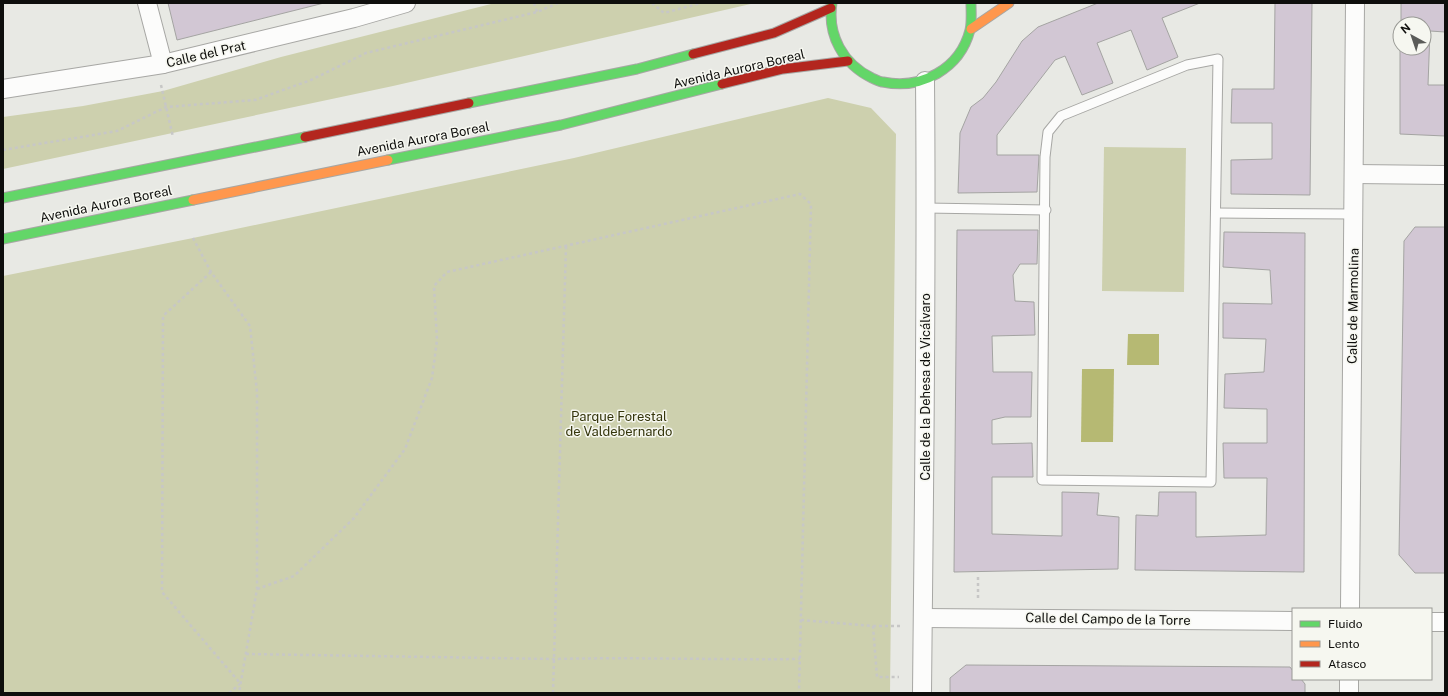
<svg xmlns="http://www.w3.org/2000/svg" width="1448" height="696" font-family="'Public Sans',sans-serif">
<style>
.green{fill:#cdd0ae}
.water{fill:#b6b973}
.building{fill:#d2c7d4;stroke:#a4a4a2}
.lines{fill:none;stroke-linecap:round;stroke-linejoin:round}
.lane-casing{stroke:#a7a7a4;stroke-width:11}
.street-casing{stroke:#a7a7a4;stroke-width:20}
.fast-casing{stroke:#a7a7a4;stroke-width:11}
.slow-casing{stroke:#a7a7a4;stroke-width:11}
.jam-casing{stroke:#a7a7a4;stroke-width:11}
.path{stroke:#c7c7c6;stroke-width:2.5;stroke-dasharray:3 3;stroke-linecap:butt}
.lane{stroke:#fcfcfb;stroke-width:9}
.street{stroke:#fcfcfb;stroke-width:18}
.fast{stroke:#63d668;stroke-width:9}
.slow{stroke:#ff974d;stroke-width:9}
.jam{stroke:#b3261e;stroke-width:9}
.labels{text-anchor:middle;dominant-baseline:central;stroke-width:3;stroke-linejoin:round;paint-order:stroke}
.street-label{font-size:13px;fill:#0e0e0c;stroke:#f6f7f0}
.park-label{font-size:13px;fill:#34350b;stroke:#f6f7f0}
</style>
<rect width="100%" height="100%" fill="#e8e9e4"/>
<g class="green">
<polygon points="495,3 755,3 393,86 3,169 3,117 83,106 163,91 281,57"/>
<polygon points="828,98 871,108 896,134 890,693 3,693 3,276 193,238 574,158"/>
<polygon points="1104,147 1186,148 1184,292 1102,291"/>
</g>
<g class="water">
<polygon points="1128,334 1159,334 1159,365 1127,365"/>
<polygon points="1082,369 1114,369 1113,442 1081,442"/>
</g>
<g class="building">
<polygon points="168,3 324,3 177,40"/>
<polygon points="1098,3 1200,3 1162,18 1178,57 1147,70 1131,30 1097,43 1113,83 1082,95 1065,56 1055,60 997,135 997,155 1039,155 1037,192 958,193 960,133 971,107 983,98 996,82 1022,41 1038,27"/>
<polygon points="1275,3 1312,3 1310,195 1231,194 1231,160 1272,159 1272,123 1231,123 1232,89 1274,89"/>
<polygon points="1401,3 1445,3 1445,32 1430,31 1428,85 1445,85 1445,136 1400,134 1400,48 1424,48 1424,24 1401,24"/>
<polygon points="1415,227 1445,227 1445,573 1415,573 1399,555 1404,241"/>
<polygon points="957,230 1038,230 1037,264 1020,264 1013,275 1015,301 1034,302 1035,335 992,336 993,372 1032,372 1031,417 1005,417 992,420 992,444 1032,443 1033,477 992,477 992,534 1062,536 1062,492 1099,493 1097,515 1119,517 1118,569 954,572"/>
<polygon points="1224,232 1305,233 1304,572 1135,570 1136,515 1158,516 1159,492 1196,492 1196,537 1266,535 1267,478 1224,478 1223,443 1267,443 1267,409 1224,408 1225,374 1264,372 1266,339 1223,338 1223,303 1272,304 1270,270 1223,267"/>
<polygon points="966,665 1290,667 1293,671 1293,679 1301,679 1305,684 1305,693 950,693 950,678"/>
</g>
<g class="lines">
<g class="lane-casing">
<g id="lane">
<polygon points="1218,59 1211,482 1042,480 1045,157 1048,132 1061,116 1187,65"/>
<polyline points="926,208 1046,210"/>
<polyline points="1216,213 1354,214"/>
</g>
</g>
<g class="street-casing">
<g id="street">
<polyline points="147,3 163,64"/>
<polyline points="3,89 163,64 354,18 406,3"/>
<polyline points="1355,174 1445,175"/>
<polyline points="1350,609 1355,3"/>
<polyline points="924,618 1293,621"/>
<polyline points="1431,622 1445,622"/>
<path d="M 922,693 C 924,489 927,285 925,81"/>
<polyline points="1349,693 1349,679"/>
</g>
</g>
<g class="fast-casing">
<g id="fast">
<path d="M 832,3 C 827,35 843,64 872,78 C 875,79 879,82 883,82 C 921,90 960,69 970,30 C 972,22 971,11 971,3"/>
<polyline points="469,103 637,69 693,54"/>
<polyline points="388,160 561,125 722,84"/>
<polyline points="3,198 305,137"/>
<polyline points="3,239 193,200"/>
</g>
</g>
<g class="slow-casing">
<g id="slow">
<polyline points="971,29 1009,3"/>
<polyline points="193,200 388,160"/>
</g>
</g>
<g class="jam-casing">
<g id="jam">
<polyline points="693,54 774,33 831,8"/>
<polyline points="722,84 783,69 848,61"/>
<polyline points="305,137 469,103"/>
</g>
</g>
<g class="path">
<polyline points="534,3 537,12"/>
<polyline points="652,3 664,13 701,3"/>
<polyline points="161,85 173,137"/>
<polyline points="3,150 117,131 166,107 255,100 311,80 366,53 537,12 558,3"/>
<polyline points="193,238 211,272 250,326 257,392 257,589 239,693"/>
<polyline points="211,272 163,316 162,592 240,683"/>
<polyline points="978,577 978,598"/>
<polyline points="257,589 294,576 354,518 405,449 432,378 437,340 434,286 447,272 800,194 811,204 799,693"/>
<polyline points="801,620 873,626 877,677 899,677"/>
<polyline points="873,626 900,626"/>
<path d="M 246,654 L 554,659 C 636,657 718,660 800,659"/>
<polyline points="229,693 240,684"/>
<polyline points="553,693 566,246"/>
</g>
<use href="#lane" class="lane"/>
<use href="#street" class="street"/>
<use href="#fast" class="fast"/>
<use href="#slow" class="slow"/>
<use href="#jam" class="jam"/>
</g>
<g class="labels">
<g class="street-label">
<text transform="translate(206 54) rotate(-13)">Calle del Prat</text>
<text transform="translate(739 69) rotate(-13)">Avenida Aurora Boreal</text>
<text transform="translate(423 139) rotate(-11)">Avenida Aurora Boreal</text>
<text transform="translate(106 204) rotate(-12)">Avenida Aurora Boreal</text>
<text transform="translate(1353 306) rotate(-89)">Calle de Marmolina</text>
<text transform="translate(925 387) rotate(-90)">Calle de la Dehesa de Vicálvaro</text>
<text transform="translate(1108 619) rotate(1)">Calle del Campo de la Torre</text>
</g>
<g class="park-label">
<text x="619" y="416">Parque Forestal<tspan x="619" dy="15">de Valdebernardo</tspan></text>
</g>
</g>
<rect width="1448" height="696" fill="none" stroke="#0e0e0c" stroke-width="8"/>
<rect x="1292" y="608" width="140" height="72" fill="#f6f7f0" stroke="#999a95"/>
<rect x="1300" y="621" width="20" height="6" fill="#63d668" stroke="#999a95"/>
<text x="1328" y="628" font-size="12" fill="#0e0e0c">Fluido</text>
<rect x="1300" y="641" width="20" height="6" fill="#ff974d" stroke="#999a95"/>
<text x="1328" y="648" font-size="12" fill="#0e0e0c">Lento</text>
<rect x="1300" y="661" width="20" height="6" fill="#b3261e" stroke="#999a95"/>
<text x="1328" y="668" font-size="12" fill="#0e0e0c">Atasco</text>
<g transform="translate(1412 36) rotate(320)"><circle r="19" fill="#f6f7f0" stroke="#999a95"/>
<path d="M0-3L7 15L0 10L-7 15Z" fill="#5a5b58"/>
<text y="-6" font-size="11" font-weight="bold" text-anchor="middle" fill="#0e0e0c">N</text>
</g>
</svg>
